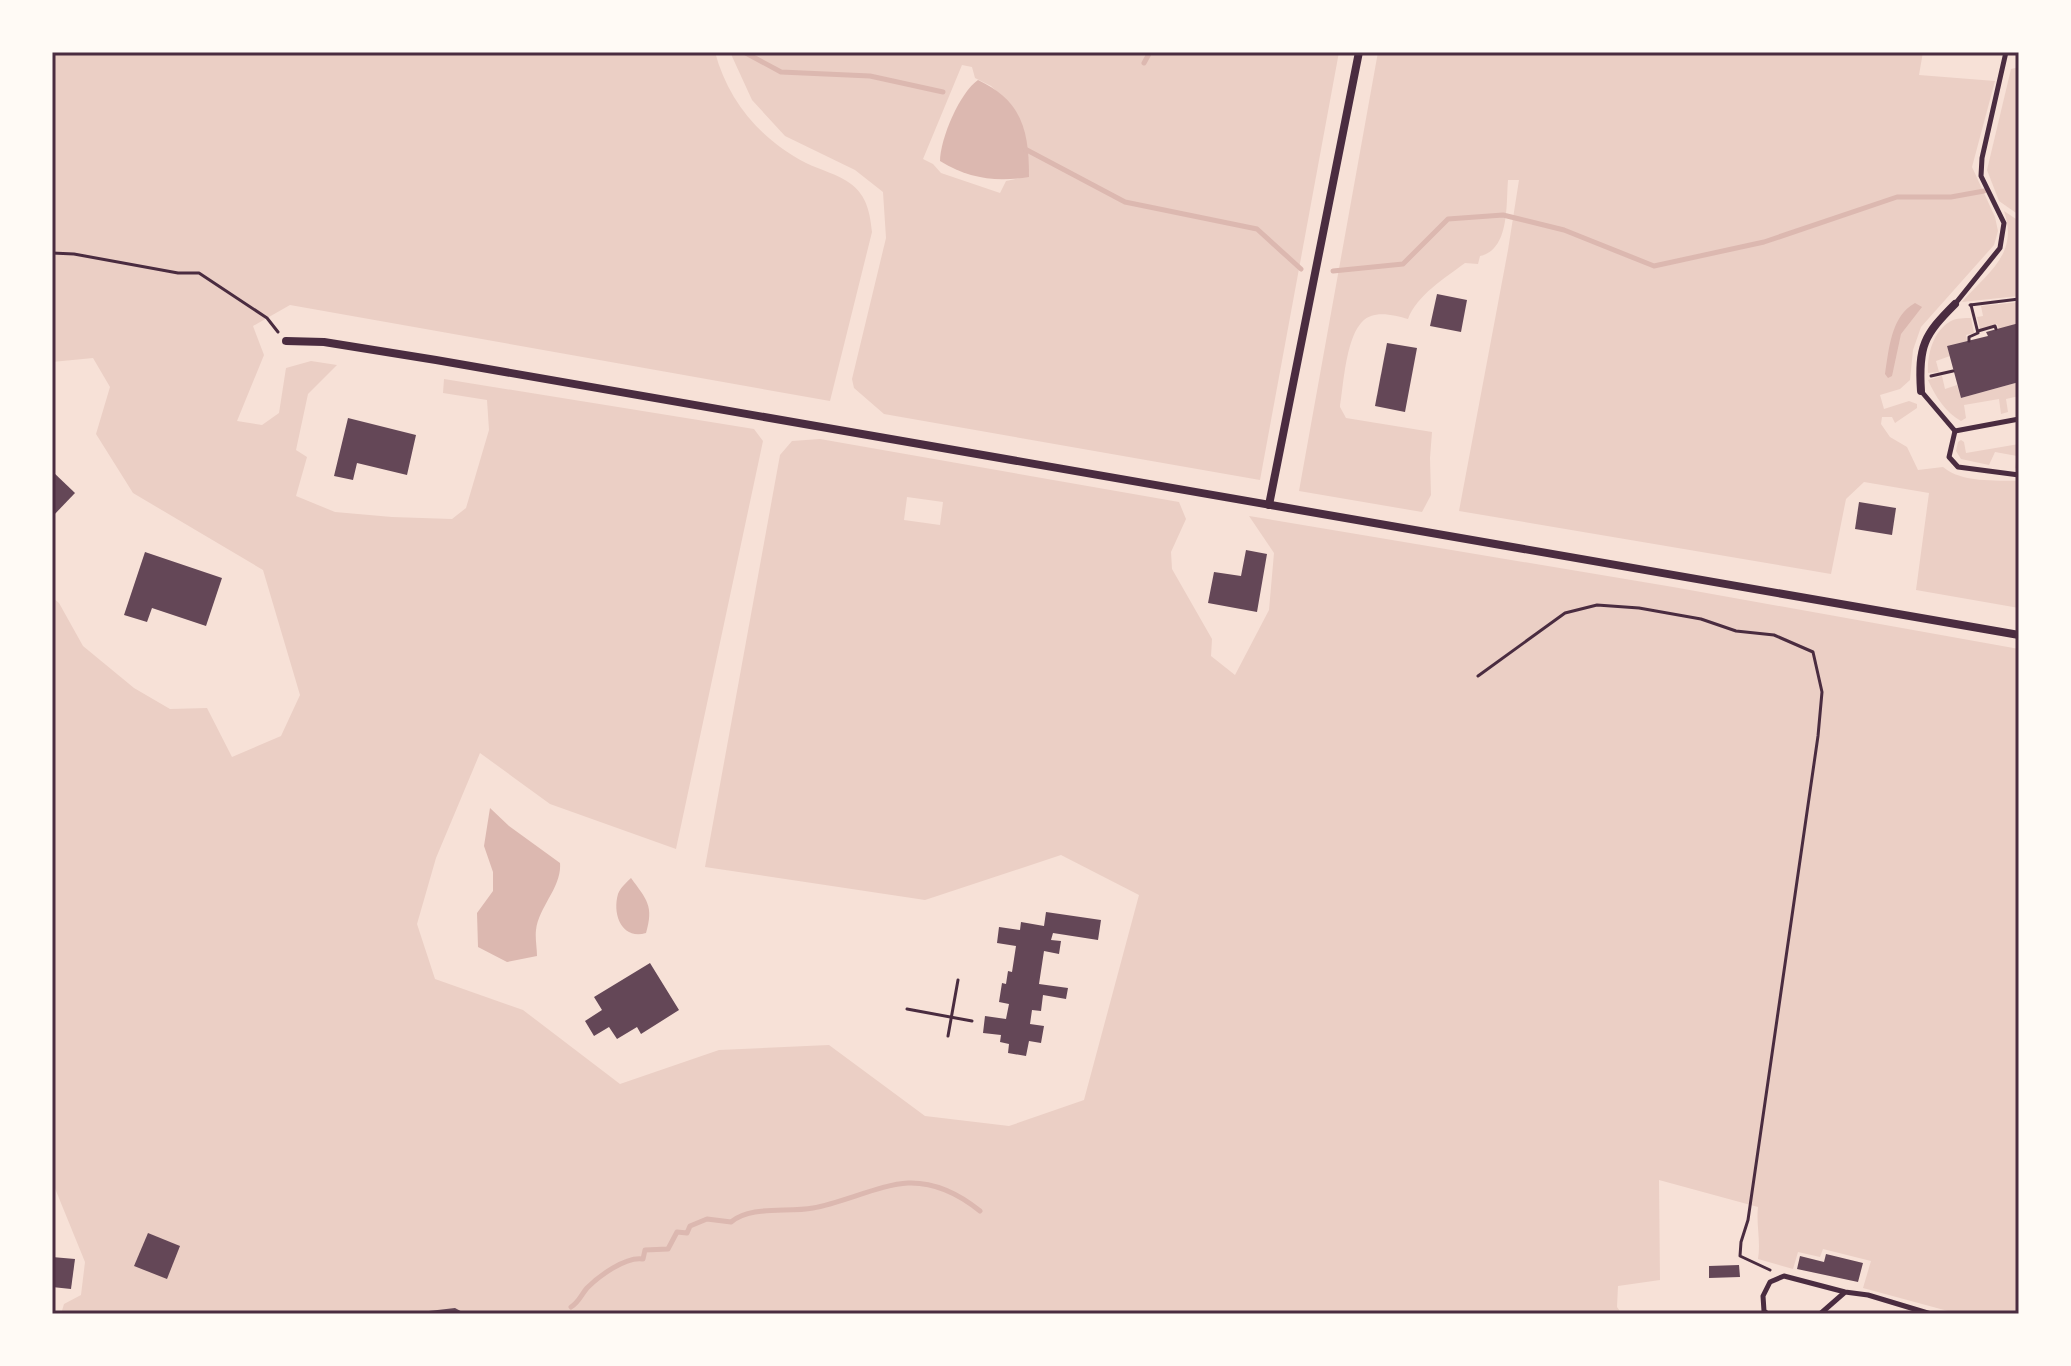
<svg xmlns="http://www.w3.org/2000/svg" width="2071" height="1366" font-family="Figtree,sans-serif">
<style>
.green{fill:#ebcfc5;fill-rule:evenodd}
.water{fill:#dcb8b0}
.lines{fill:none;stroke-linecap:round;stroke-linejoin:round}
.stream{stroke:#dcb8b0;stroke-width:5}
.building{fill:#644757}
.path{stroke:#4a2c40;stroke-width:3}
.service{stroke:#4a2c40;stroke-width:5}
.minor{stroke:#4a2c40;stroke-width:8}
.neatline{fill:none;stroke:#4a2c40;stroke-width:3}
</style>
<rect width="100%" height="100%" fill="#f7e1d7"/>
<g class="green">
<path d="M 52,52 L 715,52 C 728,101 760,139 806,163 C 820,170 838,174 851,184 C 867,196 870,213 872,232 L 830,401 L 290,305 L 253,326 L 264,355 L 237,421 L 262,425 L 279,413 L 286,368 L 311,361 L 337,365 L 308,394 L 296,450 L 307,457 L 296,496 L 335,512 L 392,517 L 452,519 L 466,508 L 489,430 L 487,400 L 443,393 L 444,379 L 754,429 L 763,441 L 676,849 L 550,804 L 480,753 L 436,858 L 417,924 L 435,979 L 523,1010 L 620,1084 L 719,1050 L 829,1045 L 925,1116 L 1009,1126 L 1084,1100 L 1139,895 L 1061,855 L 925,900 L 705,867 L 780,455 L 792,441 L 820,439 L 1179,502 L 1186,519 L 1171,552 L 1172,569 L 1212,639 L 1211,656 L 1235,675 L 1269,610 L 1274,553 L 1249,516 L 1673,587 L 2019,649 L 2019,1314 L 1959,1314 L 1863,1288 L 1871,1261 L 1823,1249 L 1820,1257 L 1798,1252 L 1793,1269 L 1758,1259 C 1761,1241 1756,1225 1758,1207 L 1659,1180 L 1660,1280 L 1618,1286 L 1617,1307 L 1622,1314 L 61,1314 L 64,1304 L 81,1295 L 85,1262 L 52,1181 L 52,597 L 59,603 L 83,646 L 134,688 L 170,709 L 207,708 L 232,757 L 281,736 L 300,695 L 263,570 L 133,493 L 96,434 L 110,387 L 93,358 L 52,362 ZM 907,497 L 943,502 L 940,525 L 904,520 Z"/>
<path d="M 730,52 L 1339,52 L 1260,480 L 884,414 L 854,388 L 852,379 L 886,238 L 883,192 L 855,170 L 785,136 L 752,100 ZM 962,65 L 972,67 L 975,78 L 991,86 L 1009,103 L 1029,176 L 1006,181 L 1000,193 L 941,173 L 933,164 L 923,159 Z"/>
<path d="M 1378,52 L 1923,52 L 1919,75 L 1995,81 L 1972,167 L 1995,217 L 1998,231 L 1994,245 L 1921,327 L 1913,350 L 1910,380 L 1900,389 L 1880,395 L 1884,409 L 1909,401 L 1917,404 L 1917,408 L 1895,423 L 1892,417 L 1882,417 L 1881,424 L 1890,437 L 1907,447 L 1918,470 L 1943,467 C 1962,483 1995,480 2019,481 L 2019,608 L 1916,590 L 1929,493 L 1864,482 L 1846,499 L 1831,574 L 1459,511 L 1508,250 L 1519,180 L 1508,180 C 1506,203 1510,250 1480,256 L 1478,264 L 1465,263 C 1445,278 1417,295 1408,319 C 1397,316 1382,312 1371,316 C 1346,324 1344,384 1340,407 L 1346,418 L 1432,432 L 1430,458 L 1431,495 L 1422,512 L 1299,491 Z"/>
<polygon points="2019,67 2019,215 1999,201 1987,170 2011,69"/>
<path d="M 2004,211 L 2019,221 L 2019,296 L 1962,302 C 1988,272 2019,254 2004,211 Z"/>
<polygon points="2019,302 2019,323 1999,329 1997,324 1980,329 1977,317 1983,316 1981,306"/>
<path d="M 1971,318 L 1974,333 L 1966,335 L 1967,341 L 1947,346 L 1950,356 L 1936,361 L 1939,372 L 1928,373 C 1927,355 1933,331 1951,321 C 1956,318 1965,318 1971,318 Z"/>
<path d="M 1942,376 L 1945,389 L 1957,385 L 1961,398 L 2019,382 L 2019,396 L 2006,399 L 2008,412 L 2001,414 L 1999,399 L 1964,405 L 1966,418 L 1961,421 C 1946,413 1935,396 1928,380 Z"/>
<polygon points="1961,440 1964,442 1966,453 2019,444 2019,470 2015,468 2017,456 1995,452 1989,465 1961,459 1956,451 1958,442"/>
</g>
<g class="water">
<path d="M 978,80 C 1023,101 1029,132 1029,177 C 996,182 969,179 940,161 C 940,139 960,92 978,80 Z"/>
<path d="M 1915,303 L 1922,307 L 1901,334 L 1892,376 L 1888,378 L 1885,374 C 1889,349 1891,316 1915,303 Z"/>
<path d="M 490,808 L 509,826 L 560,863 C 562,887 539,906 536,930 C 535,938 537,948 537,956 L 507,962 L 478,947 L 477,913 L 493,891 L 493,872 L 484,846 Z"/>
<path d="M 631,878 C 647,900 654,906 646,933 C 622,940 612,915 618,894 C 620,888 627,882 631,878 Z"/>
</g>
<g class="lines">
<g class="stream">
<polyline points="744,52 781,72 870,76 943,92"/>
<polyline points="1144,63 1150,52"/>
<polyline points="1025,149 1125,202 1257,229 1301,269"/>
<polyline points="1333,271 1403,264 1448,219 1503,215 1564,230 1654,266 1764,242 1897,197 1951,197 1984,191"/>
<path d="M 571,1307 C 579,1302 581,1295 587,1288 C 599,1276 626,1256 643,1259 L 645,1250 L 668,1249 L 677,1232 L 687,1233 L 690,1226 L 707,1219 L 731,1222 C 751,1205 787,1213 813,1208 C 842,1203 882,1184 908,1183 C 936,1182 959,1194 980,1211"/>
</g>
</g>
<g class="building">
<polygon points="1437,294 1467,300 1461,332 1430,326"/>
<polygon points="2019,323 2019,382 1961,398 1947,346 1988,336 1986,332"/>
<polygon points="1387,343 1417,348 1405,412 1375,406"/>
<polygon points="348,418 416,435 407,475 357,463 353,480 334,476"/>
<polygon points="52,471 75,493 52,517"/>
<polygon points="1859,502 1896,508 1892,535 1855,529"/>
<polygon points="1246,550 1267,554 1257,612 1208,603 1214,572 1241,576"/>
<polygon points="145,552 222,578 206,626 152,608 147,622 124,615"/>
<polygon points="1046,912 1101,920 1098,940 1053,933 1051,940 1061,941 1059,954 1044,951 1039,984 1068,988 1066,999 1043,995 1041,1011 1032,1010 1030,1024 1044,1026 1041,1043 1029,1041 1026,1056 1008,1053 1009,1044 1000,1042 1001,1035 983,1033 985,1016 1006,1019 1009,1004 999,1002 1002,983 1006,984 1008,971 1012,972 1016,946 997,943 999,927 1020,930 1021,922 1044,926"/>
<polygon points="650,963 679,1010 641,1034 637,1027 617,1039 609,1027 594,1036 585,1021 602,1010 594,997"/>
<polygon points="148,1233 180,1246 167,1279 134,1266"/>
<polygon points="1826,1254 1863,1263 1858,1282 1797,1269 1800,1256 1824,1262"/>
<polygon points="52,1257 75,1259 71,1289 52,1287"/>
<polygon points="1739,1265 1740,1277 1709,1278 1709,1266"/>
<polygon points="455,1308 466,1314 420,1314 420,1312"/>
</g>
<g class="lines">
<g class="path">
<polyline points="52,253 74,254 178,273 199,273 267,318 278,332"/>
<polyline points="1970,305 2019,299"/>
<polyline points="1978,331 1995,326 1996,329"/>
<polyline points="1969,341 1969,337 1978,333 1971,305"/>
<polyline points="1931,376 1953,371"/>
<polyline points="1478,676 1565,613 1597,605 1639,608 1701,619 1736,631 1774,635 1813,652 1822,692 1818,736 1748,1220 1741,1242 1740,1256 1770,1270"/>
<polyline points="907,1009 972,1021"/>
<polyline points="948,1036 958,980"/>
</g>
<g class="service">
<polyline points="1955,304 2000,248 2004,223 1981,176 1982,158 2006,52"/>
<polyline points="1921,391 1955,431 2019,419"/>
<polyline points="1955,431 1949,457 1958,467 2019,475"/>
<polyline points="1768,1314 1764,1311 1763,1296 1770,1282 1784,1276 1845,1292 1868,1295 1931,1314"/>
<polyline points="1820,1314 1844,1293"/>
</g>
<g class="minor">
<polyline points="286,341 324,342 436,360 2019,635"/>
<path d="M 1921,391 C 1918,346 1924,335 1955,304"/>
<polyline points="1269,505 1359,52"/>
</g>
</g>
<rect width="2071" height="1366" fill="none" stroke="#fffaf5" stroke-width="108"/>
<rect x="54" y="54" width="1963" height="1258" class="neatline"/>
</svg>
